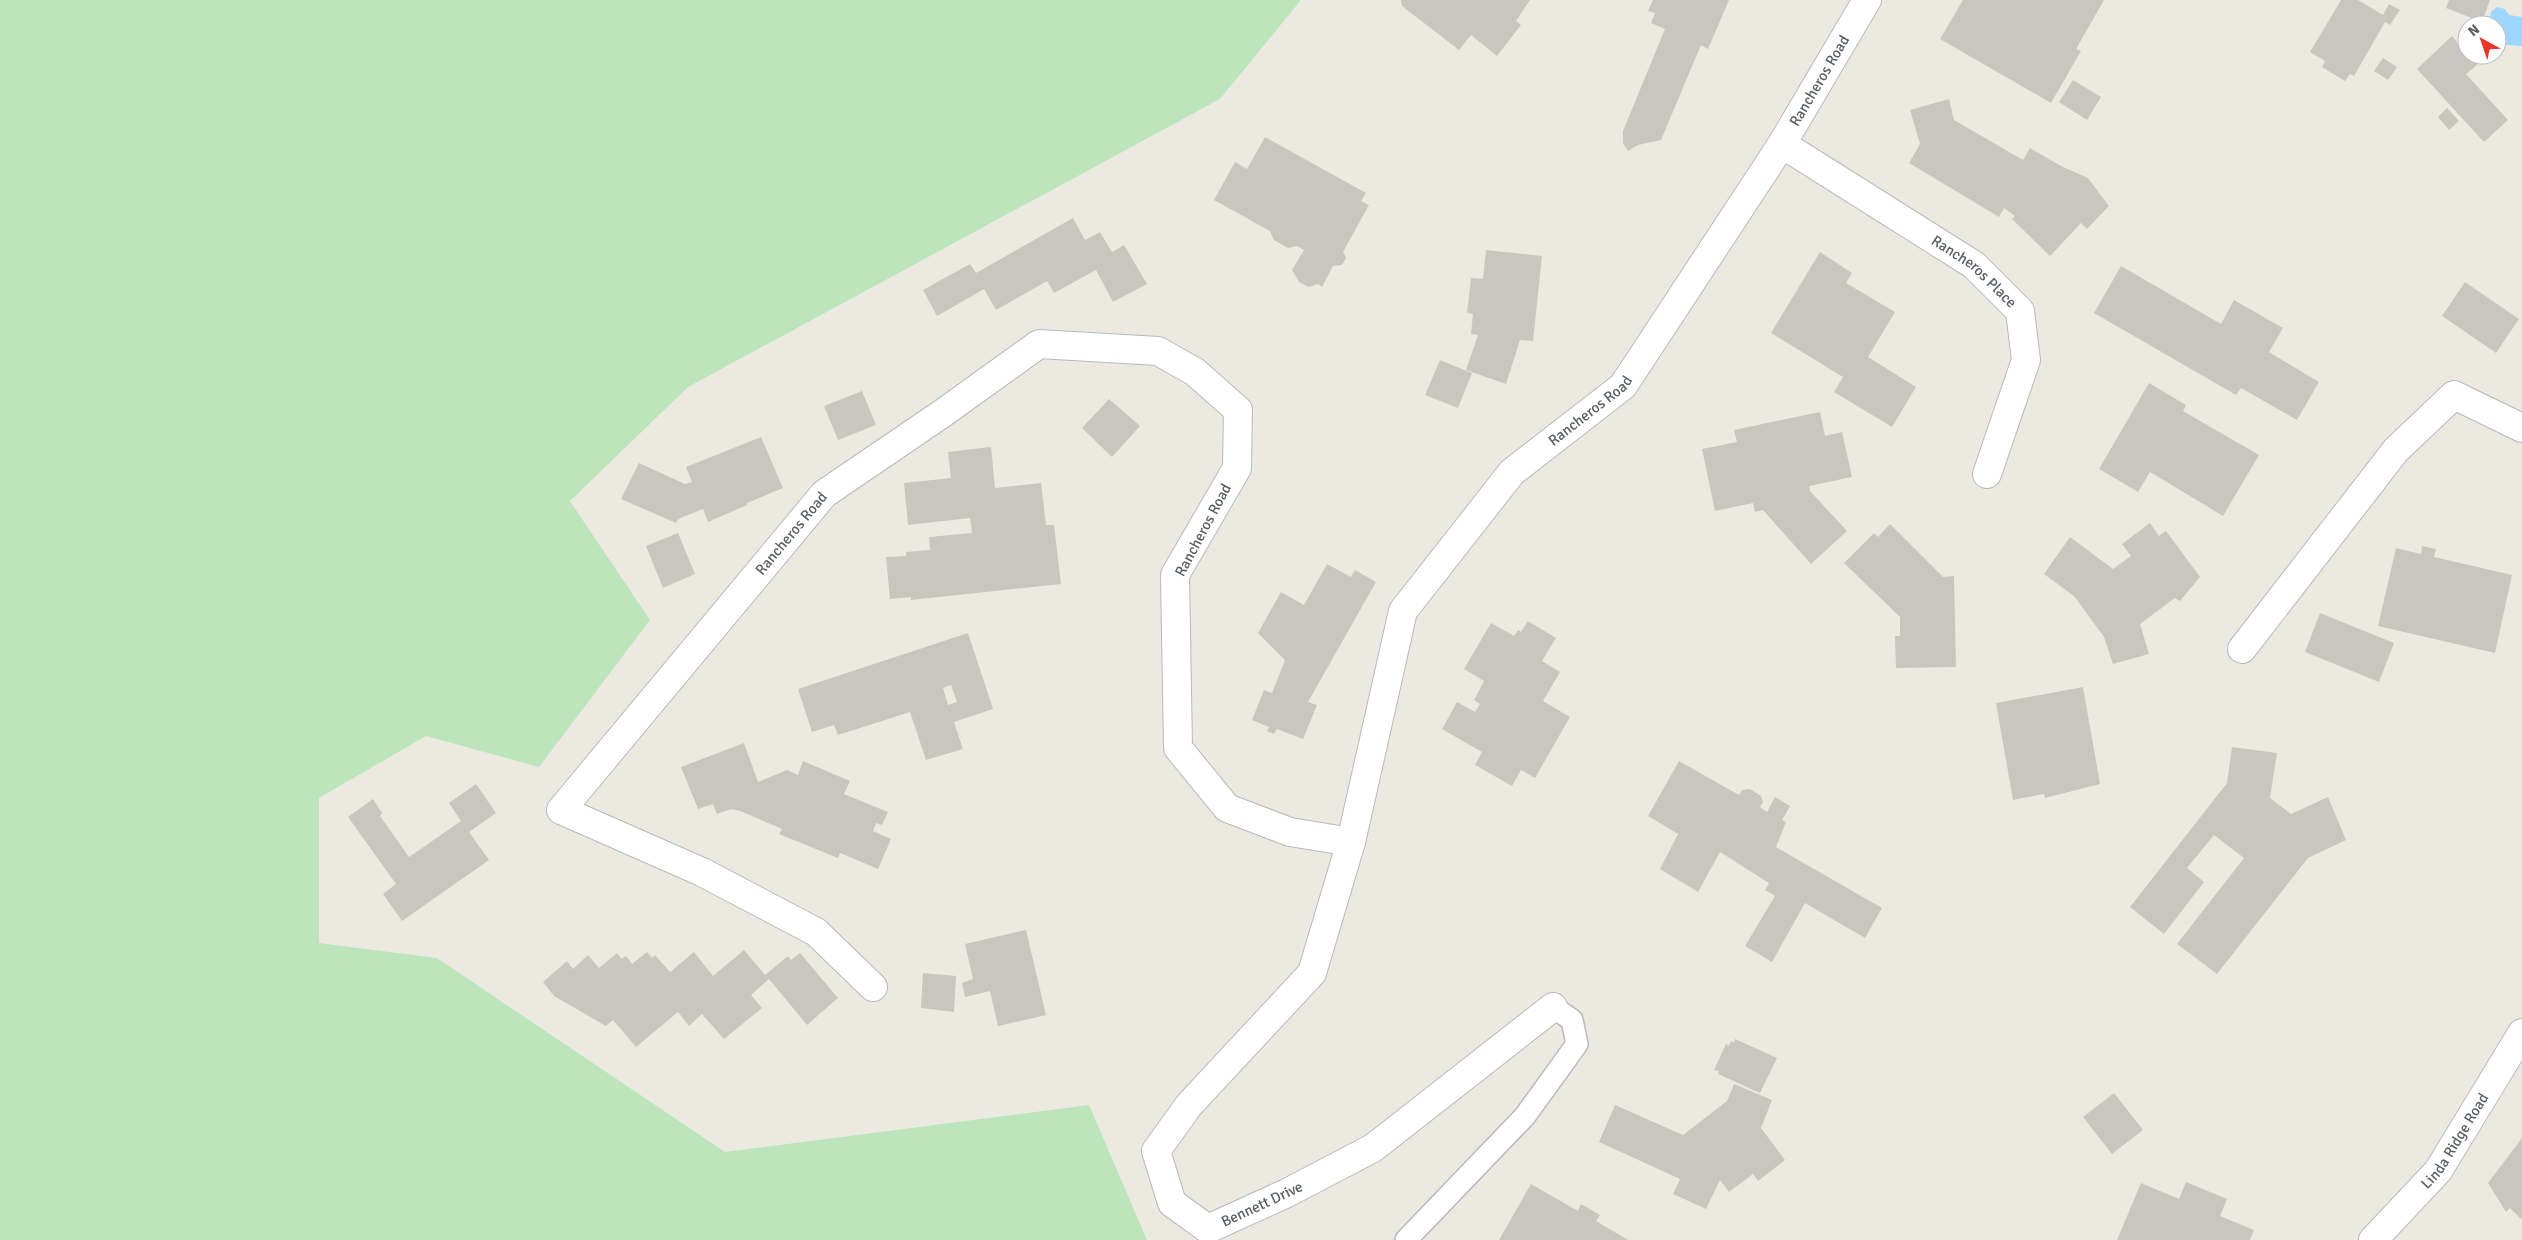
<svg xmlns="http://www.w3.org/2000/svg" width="2522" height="1240" font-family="Signika,sans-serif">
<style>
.green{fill:#bde5bc}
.water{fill:#9ed6ff}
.building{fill:#c9c6c0;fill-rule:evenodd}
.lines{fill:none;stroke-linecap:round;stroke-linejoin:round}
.lane-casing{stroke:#b6b9be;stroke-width:24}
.street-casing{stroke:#b6b9be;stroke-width:30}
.lane{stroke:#fff;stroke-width:21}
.street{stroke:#fff;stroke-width:28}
.labels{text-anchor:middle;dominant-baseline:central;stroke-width:5;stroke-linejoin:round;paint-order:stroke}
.street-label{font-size:15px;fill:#595d62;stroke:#fff}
</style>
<rect width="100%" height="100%" fill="#eceae0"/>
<polygon class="green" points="0,0 1301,0 1220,99 688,387 570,501 650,620 539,767 426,736 319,798 319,943 437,958 725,1152 1089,1105 1147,1240 0,1240"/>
<polygon class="water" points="2497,7 2505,9 2509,15 2522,17 2522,46 2497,44 2497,25 2489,25 2491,12"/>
<g class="building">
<polygon points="1401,0 1530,0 1516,21 1521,25 1497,56 1471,35 1459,50 1402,6"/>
<polygon points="1653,0 1729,0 1708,49 1701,45 1661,140 1638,145 1628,151 1623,143 1623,131 1665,29 1651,23 1655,13 1648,11"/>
<polygon points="1963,0 2104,0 2076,49 2081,51 2051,103 1940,39"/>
<polygon points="2341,0 2358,0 2383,15 2389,4 2400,10 2390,25 2385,22 2354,76 2350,74 2345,81 2322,67 2325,61 2310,52"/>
<polygon points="2449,0 2490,0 2482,22 2446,8"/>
<polygon points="2452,36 2467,55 2478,64 2466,74 2508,120 2484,142 2417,69"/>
<polygon points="2383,58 2397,67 2388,80 2374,71"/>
<polygon points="2073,80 2101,97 2087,120 2059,102"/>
<polygon points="1949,99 1954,120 2023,160 2030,148 2061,166 2088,178 2109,206 2087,229 2081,223 2050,256 2012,219 2015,216 2004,208 1999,217 1909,163 1920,144 1910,110"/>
<polygon points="2447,108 2459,121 2449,130 2438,117"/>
<polygon points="1265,137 1366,193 1361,201 1369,205 1343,252 1346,258 1342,265 1333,266 1322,287 1318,284 1309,287 1299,282 1292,270 1304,250 1297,246 1288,248 1274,240 1270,231 1214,200 1235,162 1247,169"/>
<polygon points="1073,218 1085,240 1100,232 1112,252 1124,245 1147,284 1113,302 1096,270 1054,293 1047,281 996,310 984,289 937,316 923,290 970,264 976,273"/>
<polygon points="1486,250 1542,256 1533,341 1520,340 1506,384 1466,370 1478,335 1471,334 1473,314 1467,313 1471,278 1483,279"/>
<polygon points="1820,252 1852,273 1846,283 1895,312 1868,357 1916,387 1892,427 1834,392 1843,377 1771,333"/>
<polygon points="2121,266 2221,324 2234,300 2283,328 2269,352 2319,382 2297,420 2241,388 2236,395 2094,313"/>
<polygon points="2465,282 2519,319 2496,353 2442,316"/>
<polygon points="1440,360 1472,373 1458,408 1425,395"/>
<polygon points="2149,383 2186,405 2183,411 2259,455 2223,516 2150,472 2138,492 2099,469"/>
<polygon points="862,391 876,425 838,440 824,406"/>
<polygon points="1109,399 1140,426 1112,457 1082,428"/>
<polygon points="1820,412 1825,436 1842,432 1852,477 1809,486 1810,491 1847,531 1811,564 1763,510 1755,512 1753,503 1715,511 1702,449 1737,442 1734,430"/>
<polygon points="761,437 783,488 747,503 747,505 708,522 703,509 678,519 676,523 621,499 639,463 685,484 692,482 686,467"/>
<polygon points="991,447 995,488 1041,483 1046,525 1054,525 1061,584 911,600 911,597 890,599 886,557 906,556 906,552 930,550 929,537 972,533 970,518 908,525 904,483 951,478 948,452"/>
<polygon points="2150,523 2159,536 2166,531 2200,577 2180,601 2175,598 2140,624 2149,654 2113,664 2104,637 2074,596 2044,574 2070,537 2113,569 2131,556 2122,544"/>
<polygon points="1890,524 1943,577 1954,576 1956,667 1896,668 1895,636 1900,636 1900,617 1844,563 1874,533 1878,537"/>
<polygon points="678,533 695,574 663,588 646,546"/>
<polygon points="2422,546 2436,549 2434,557 2512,575 2495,653 2378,626 2396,548 2421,554"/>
<polygon points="1327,564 1351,577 1355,570 1376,582 1308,702 1317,705 1303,739 1277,729 1274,734 1267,731 1269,727 1252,720 1264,690 1272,693 1285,660 1258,633 1281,592 1304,605"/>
<polygon points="2320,613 2394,643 2379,682 2305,652"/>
<polygon points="1528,621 1556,638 1542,661 1560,672 1543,701 1570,717 1535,778 1521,770 1512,786 1475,765 1482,752 1442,729 1457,702 1475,712 1480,704 1474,700 1484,681 1464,669 1491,623 1514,636 1518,630 1521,632"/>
<path d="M 968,633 L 993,709 L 954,722 L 963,749 L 926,760 L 910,712 L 838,735 L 834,725 L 812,732 L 798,689 ZM 951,685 L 957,702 L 948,705 L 943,688 Z"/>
<polygon points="2083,687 2100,784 2045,798 2044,794 2013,800 1996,703"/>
<polygon points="744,743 758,782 787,770 798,775 803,761 850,781 844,794 888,812 882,825 876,823 873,831 891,839 878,869 840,853 838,858 779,834 782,829 740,811 731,809 717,814 713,804 698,809 681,767"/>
<polygon points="2232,747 2277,753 2270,798 2291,814 2328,797 2346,840 2308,858 2217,974 2177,944 2244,858 2214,835 2187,868 2204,882 2164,934 2130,907 2227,783"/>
<polygon points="1679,761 1739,795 1742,790 1750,789 1761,796 1763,802 1760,807 1767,812 1775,797 1790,806 1782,820 1786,822 1776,847 1882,908 1865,938 1805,903 1772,962 1745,946 1775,896 1765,890 1769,883 1720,852 1698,892 1660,869 1678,834 1648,816"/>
<polygon points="476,784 496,813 469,832 489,860 402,921 383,894 396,884 348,817 373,799 382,813 380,816 409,857 461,821 449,803"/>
<polygon points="1026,930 1046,1015 998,1026 990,991 965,997 962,983 973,979 965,944"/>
<polygon points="744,950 765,975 788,956 791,960 800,953 838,998 807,1025 769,979 751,995 762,1008 724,1039 702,1014 689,1026 678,1012 636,1047 613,1020 606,1026 554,996 543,982 567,961 573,969 588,955 599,968 617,953 622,959 626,956 632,964 647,952 652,958 655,955 670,972 694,952 713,976"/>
<polygon points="923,973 956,976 954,1012 921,1008"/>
<polygon points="1735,1039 1777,1058 1760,1093 1718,1074 1719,1071 1714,1070 1726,1044 1729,1046 1731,1041 1734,1043"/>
<polygon points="1734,1084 1772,1100 1761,1128 1785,1160 1758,1181 1753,1174 1729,1192 1720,1180 1706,1209 1673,1194 1680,1179 1599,1142 1615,1105 1683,1135 1727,1101"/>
<polygon points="2114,1093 2143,1130 2112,1154 2083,1117"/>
<polygon points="2522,1138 2522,1218 2521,1219 2510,1208 2506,1212 2488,1183"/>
<polygon points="2186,1182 2227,1199 2220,1216 2254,1230 2250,1240 2117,1240 2141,1183 2179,1199"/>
<polygon points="1531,1184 1578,1211 1581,1204 1600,1215 1596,1221 1628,1240 1499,1240"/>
</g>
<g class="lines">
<g class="lane-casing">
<polyline id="lane" points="1406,1240 1525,1116 1577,1044 1572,1020 1553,1007"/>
</g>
<g class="street-casing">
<g id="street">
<path id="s1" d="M 1782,144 L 1974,265 L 2020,311 L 2026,360 L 1987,474"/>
<polyline points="2242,649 2396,450 2454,395 2522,428"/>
<path id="s2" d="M 873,987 L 816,932 L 702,872 L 561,810 L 824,494 L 943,413 L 1039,344 L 1158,351 L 1195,372 L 1238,410 L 1237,468 L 1175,575 L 1178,748 L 1227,808 L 1290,832 L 1351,842"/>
<path id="s3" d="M 1553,1007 L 1373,1148 L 1287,1193 L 1208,1229 L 1172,1203 L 1156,1151 L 1189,1105 L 1312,973 L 1351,842 L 1403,611 L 1512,472 L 1623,386 L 1782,144 L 1867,0"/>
<path id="s4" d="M 2373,1240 L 2438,1171 L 2522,1033"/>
</g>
</g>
<use href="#lane" class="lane"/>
<use href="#street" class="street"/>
</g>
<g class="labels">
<g class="street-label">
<text stroke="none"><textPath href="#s3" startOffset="1802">Rancheros Road</textPath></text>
<text stroke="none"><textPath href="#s1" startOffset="231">Rancheros Place</textPath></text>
<text stroke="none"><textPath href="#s3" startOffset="1398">Rancheros Road</textPath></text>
<text transform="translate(1203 530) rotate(-62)">Rancheros Road</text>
<text stroke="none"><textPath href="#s2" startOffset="722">Rancheros Road</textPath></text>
<text stroke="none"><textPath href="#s4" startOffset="129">Linda Ridge Road</textPath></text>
<text transform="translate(1262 1204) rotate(-25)">Bennett Drive</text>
</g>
</g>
<g transform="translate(2482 40) rotate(320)"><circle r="24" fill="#ffffff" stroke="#bdbec0"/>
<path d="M0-4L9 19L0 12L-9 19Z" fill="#ea3529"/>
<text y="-8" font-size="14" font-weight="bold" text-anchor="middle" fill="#595d62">N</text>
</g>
</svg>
